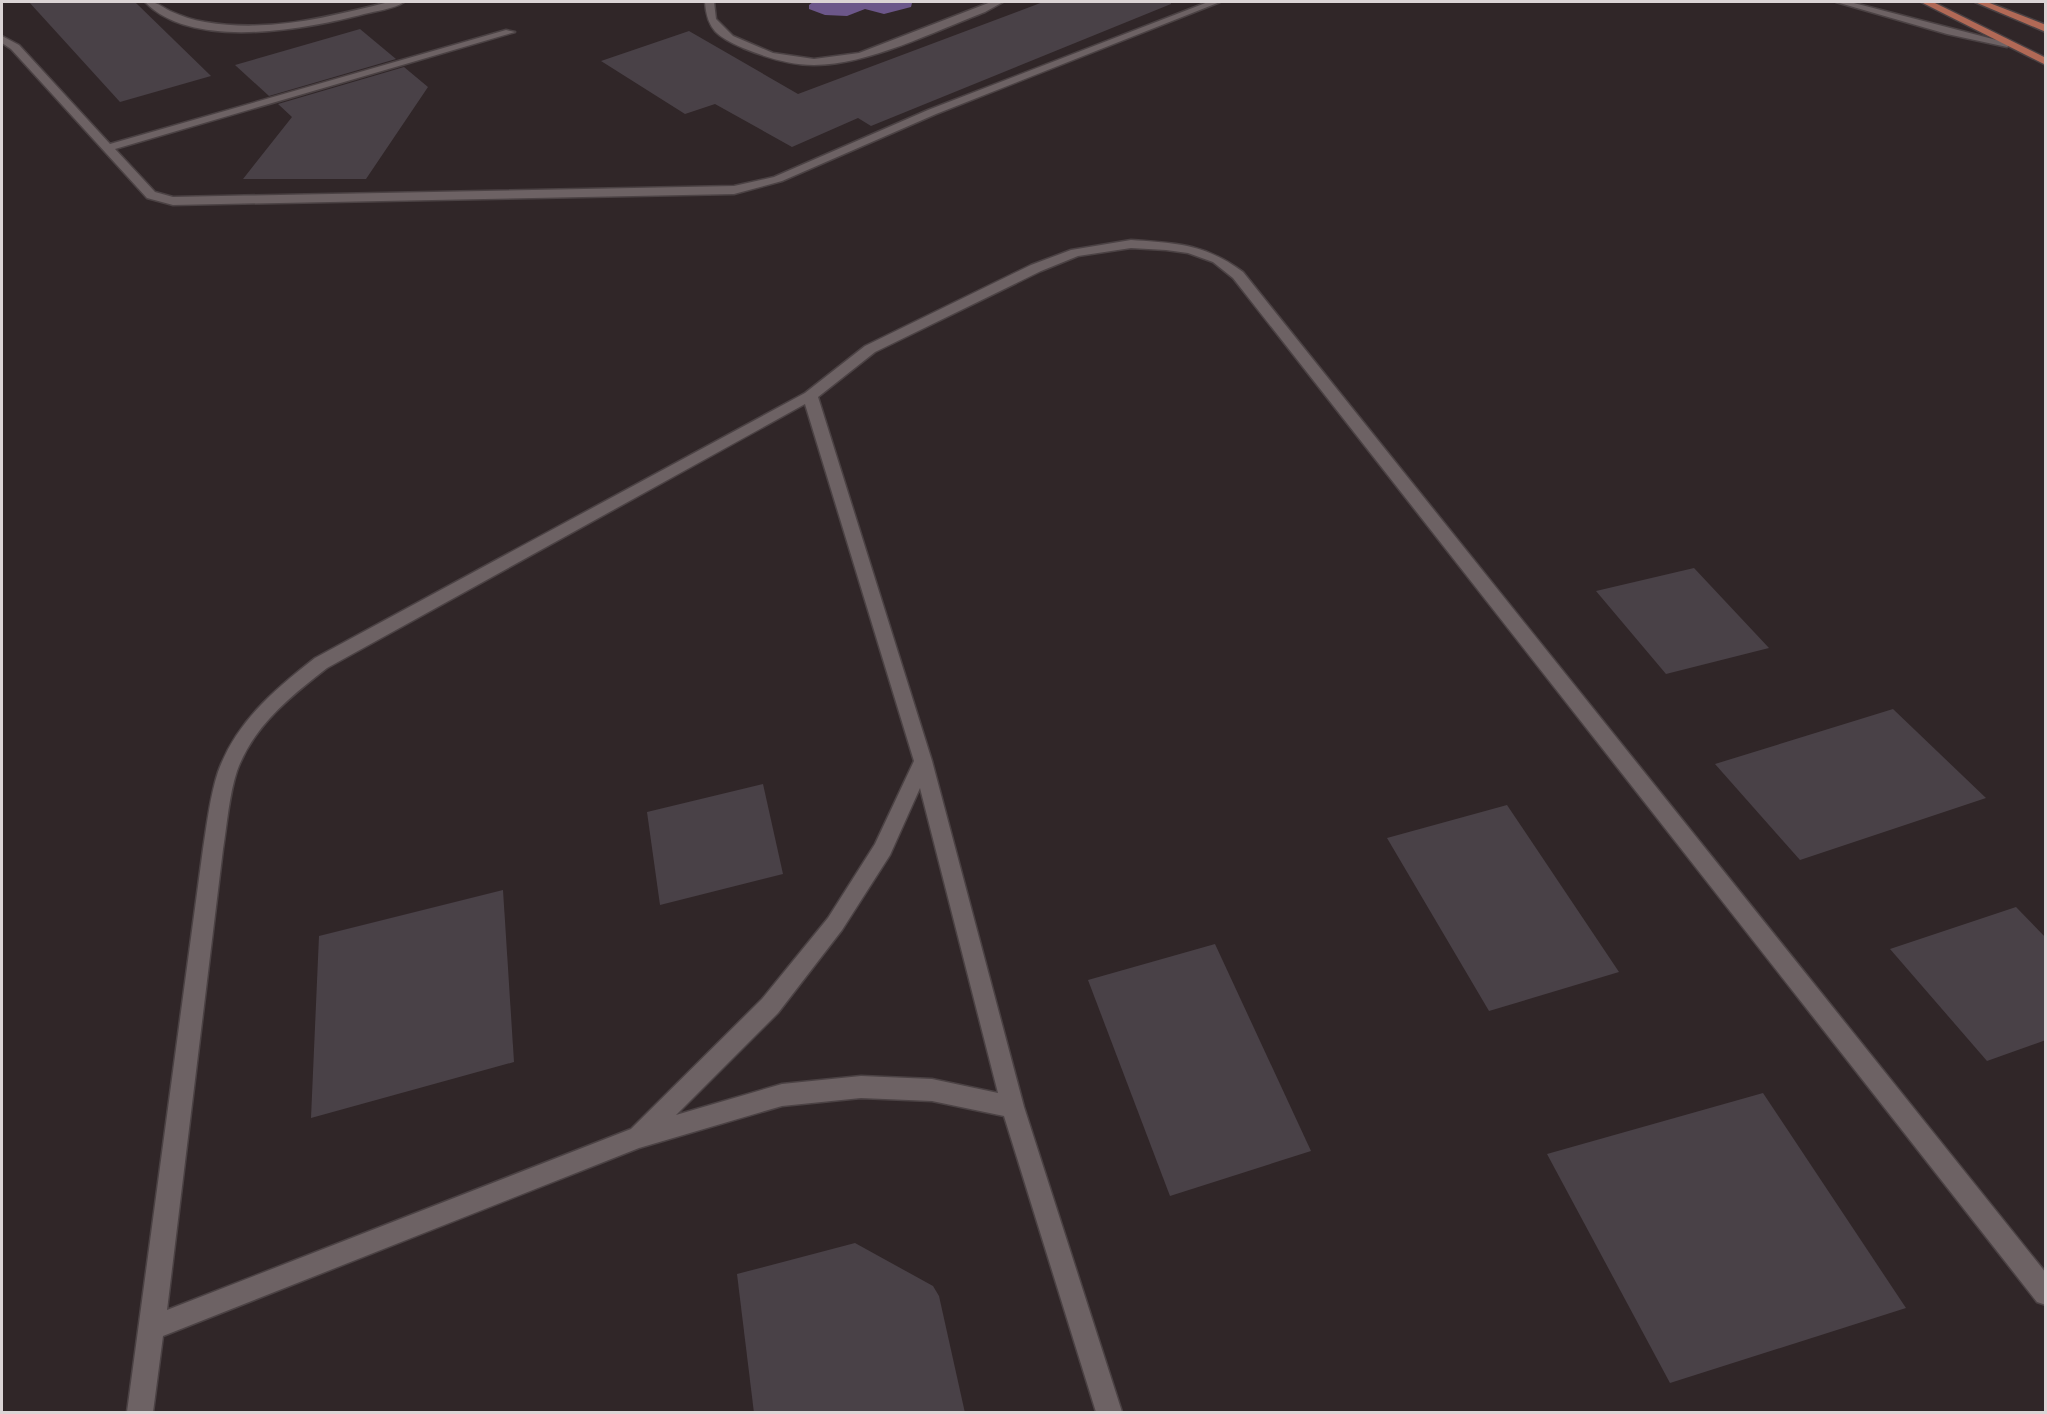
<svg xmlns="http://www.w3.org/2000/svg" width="2047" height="1414" font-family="'Source Sans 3',sans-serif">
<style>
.water{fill:#6c578a}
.building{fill:#494147}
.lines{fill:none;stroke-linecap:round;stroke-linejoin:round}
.service-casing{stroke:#4b4244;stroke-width:3}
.minor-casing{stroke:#4b4244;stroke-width:3}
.primary-casing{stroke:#4b4244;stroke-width:3}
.service{fill:#6d6264;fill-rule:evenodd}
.minor{fill:#6d6264;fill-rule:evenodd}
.primary{fill:#b16956;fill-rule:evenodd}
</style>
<rect width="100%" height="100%" fill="#302628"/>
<polygon class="water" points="813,2 908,2 912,3 911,7 884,14 865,9 847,16 825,15 809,9 809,5"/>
<g class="building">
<polygon points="29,2 135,2 211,76 120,102"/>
<polygon points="1043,2 1171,2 1171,4 871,126 858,118 792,147 715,104 685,114 601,61 689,31 798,94"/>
<polygon points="360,29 396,59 269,96 235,65"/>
<polygon points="404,67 428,87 366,179 243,179 292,117 278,104"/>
<polygon points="1694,568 1769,648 1666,674 1596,591"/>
<polygon points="1893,709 1986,798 1800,860 1715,764"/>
<polygon points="763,784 783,874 660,905 647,812"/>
<polygon points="1507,805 1619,972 1489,1011 1387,838"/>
<polygon points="503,890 514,1062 311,1118 319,936"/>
<polygon points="2016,907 2046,938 2046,1040 1987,1061 1890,949"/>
<polygon points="1215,944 1311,1151 1170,1196 1088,980"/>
<polygon points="1763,1093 1906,1308 1670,1383 1547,1154"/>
<polygon points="855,1243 933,1286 939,1296 965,1413 754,1413 737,1274"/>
</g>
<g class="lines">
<g class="service-casing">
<g id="service">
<path d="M 145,2 C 156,1 160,6 170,11 C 181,16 193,20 205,22 C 269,33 328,17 389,2 L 404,2 C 394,9 376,11 364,14 C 307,29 192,51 145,2 Z"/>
<path d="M 705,2 L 714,2 L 716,19 L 733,36 L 773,53 L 814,59 L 859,53 L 991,2 L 1003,2 L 985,12 C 935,31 868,65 814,65 C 789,65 765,57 743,48 C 718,37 707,30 705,2 Z"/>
<polygon points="1208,2 1220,2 936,114 782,181 734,194 173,205 147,198 11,49 2,43 2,36 19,45 110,144 506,30 515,32 115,149 155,192 173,197 734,186 774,177 928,110"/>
</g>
</g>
<g class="minor-casing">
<g id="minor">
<polygon points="1836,2 1850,2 2012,44 2007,47 1947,34"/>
<path d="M 1131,240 C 1177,243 1205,244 1243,272 L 2046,1273 L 2046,1305 L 2037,1302 L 1233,278 L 1213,262 L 1188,253 L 1166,250 L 1131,248 L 1078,256 L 1041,271 L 875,352 L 818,397 L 932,761 L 1024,1107 L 1122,1412 L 1096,1412 L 1004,1116 L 932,1101 L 861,1098 L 782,1106 L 639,1148 L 163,1336 L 153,1412 L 127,1412 L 203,849 C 207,824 210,796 218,772 C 236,722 274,690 315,658 L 805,393 L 865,346 L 1031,265 L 1071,250 ZM 805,404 L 914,761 L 875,844 L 828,918 L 762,999 L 631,1129 L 167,1310 L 223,849 C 227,824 229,795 237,771 C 253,726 291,696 327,668 ZM 920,788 L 998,1093 L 932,1079 L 861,1076 L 782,1084 L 676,1115 L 778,1013 L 842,930 L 890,855 Z"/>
</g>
</g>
<g class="primary-casing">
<g id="primary">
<polygon points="1921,2 1933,2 2046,58 2046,65"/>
<polygon points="1975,2 1987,2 2046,25 2046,32"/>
</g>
</g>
<use href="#service" class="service"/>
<use href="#minor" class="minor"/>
<use href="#primary" class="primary"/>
</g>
<rect width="2047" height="1414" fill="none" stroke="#dbd4d5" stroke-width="6"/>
</svg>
